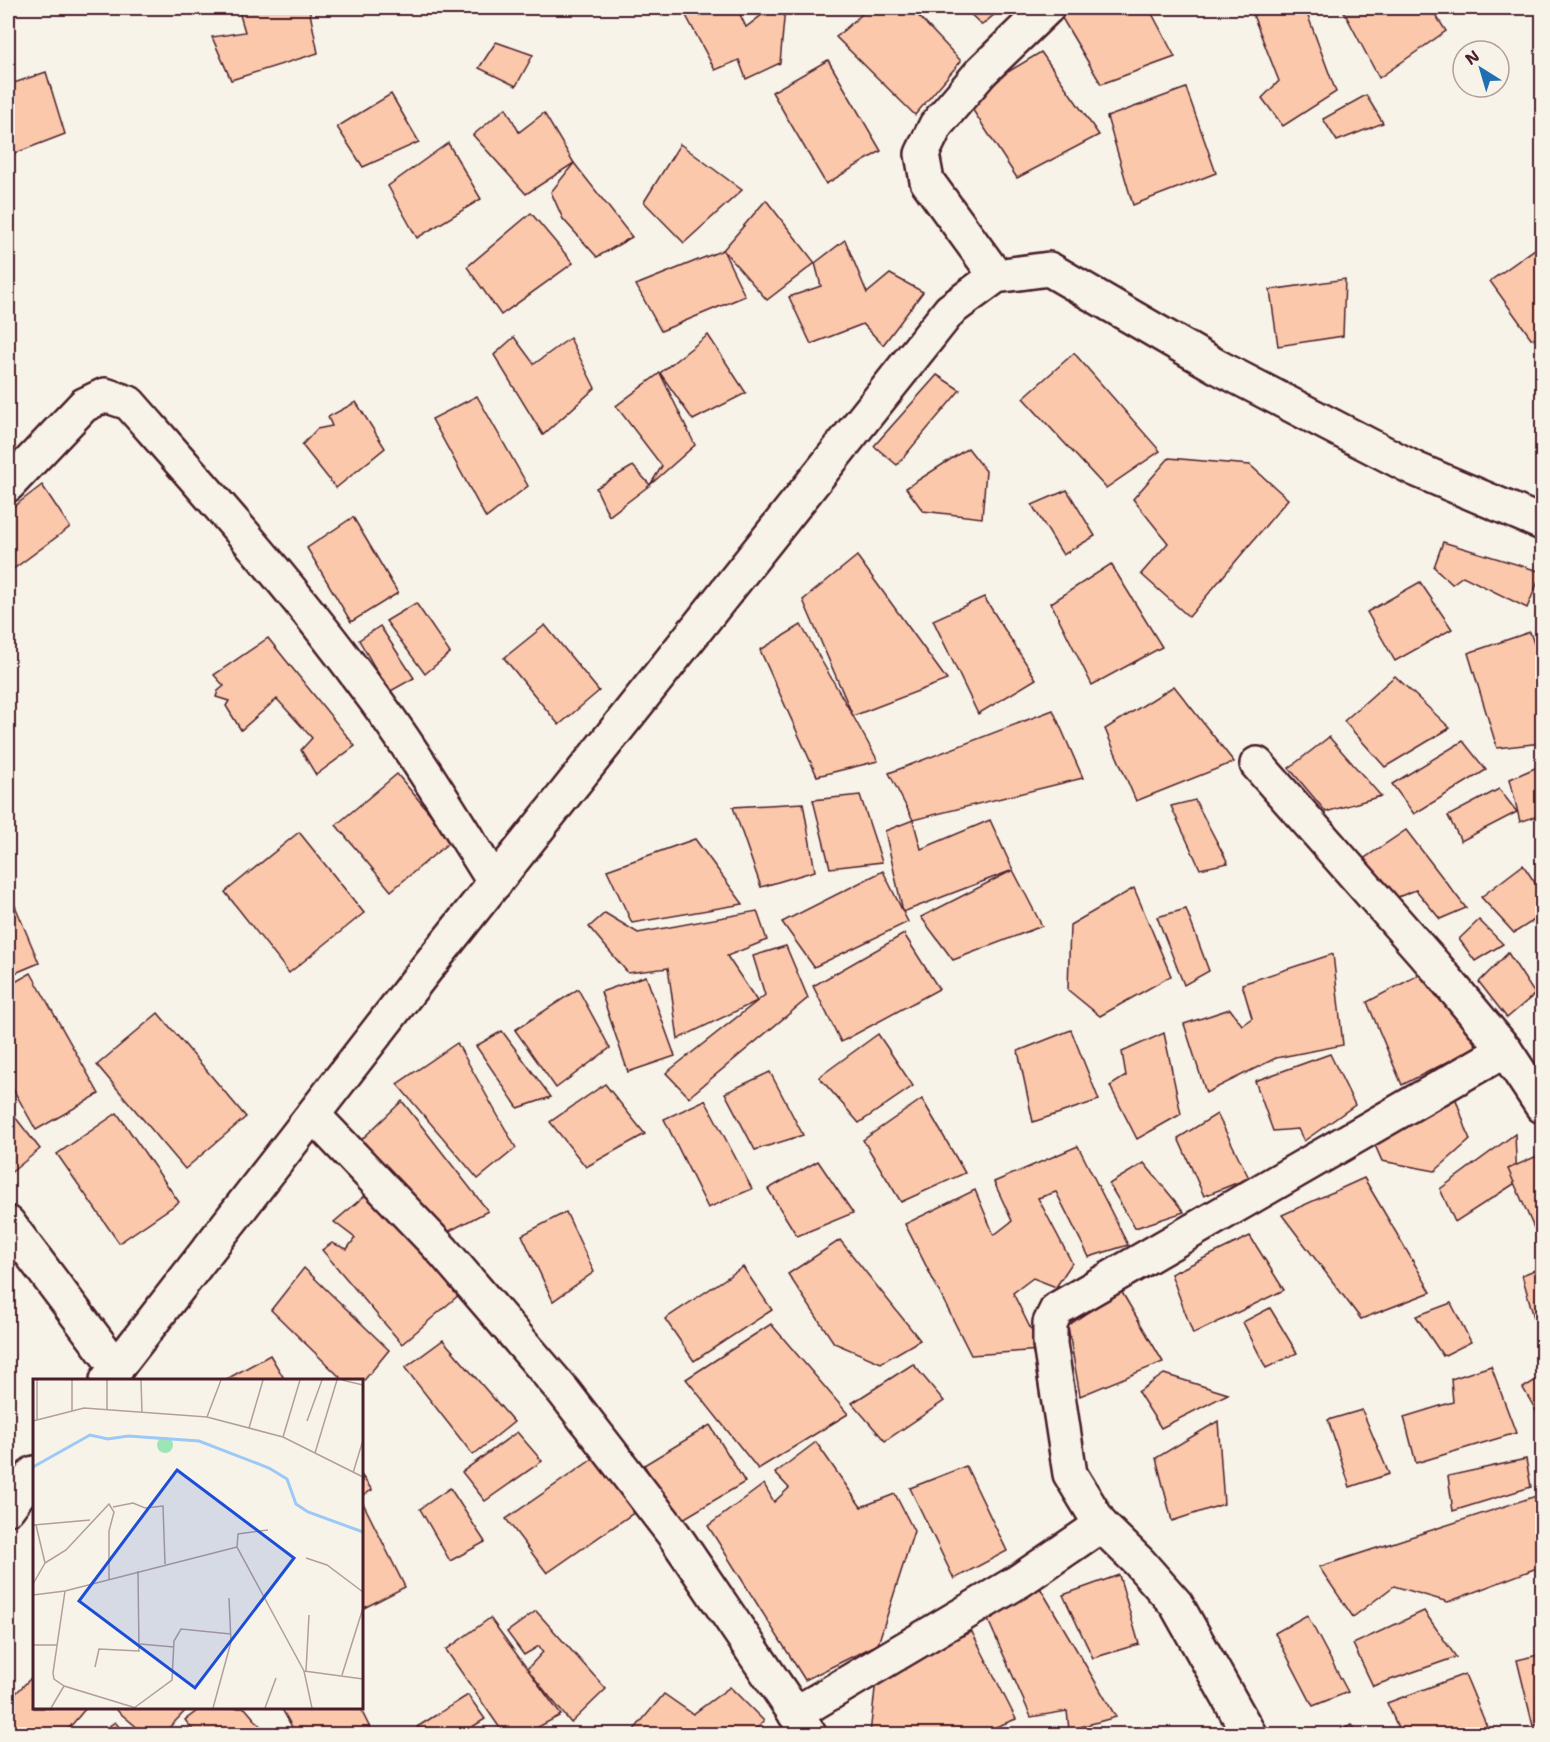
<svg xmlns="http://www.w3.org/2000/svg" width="1550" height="1742" font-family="'Shantell Sans',sans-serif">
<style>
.building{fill:#fbc8ab;stroke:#4a1f2b;stroke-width:1.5}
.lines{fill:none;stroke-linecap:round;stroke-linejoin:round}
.minor-casing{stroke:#4a1f2b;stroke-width:38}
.minor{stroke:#f7f3e8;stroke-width:33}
.inset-river{fill:none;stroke:#9cc9f6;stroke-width:3}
.inset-road{fill:none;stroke:#b29e9c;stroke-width:1.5}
.view{fill:#1d4ed8;fill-opacity:0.15;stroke:#1d4ed8;stroke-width:3}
.inset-edge{fill:none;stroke:#4a1f2b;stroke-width:3}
</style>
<rect width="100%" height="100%" fill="#f7f3e8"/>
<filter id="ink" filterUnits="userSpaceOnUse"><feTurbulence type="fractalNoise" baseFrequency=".0167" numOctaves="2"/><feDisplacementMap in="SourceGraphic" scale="12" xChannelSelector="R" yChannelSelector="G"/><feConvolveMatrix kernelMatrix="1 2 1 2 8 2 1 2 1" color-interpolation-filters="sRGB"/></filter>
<g filter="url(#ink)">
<g class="building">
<polygon points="238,8 309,8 318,53 231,80 212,37 245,32"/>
<polygon points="682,8 737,8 746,27 771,8 785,8 780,63 746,79 739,60 715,70"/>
<polygon points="869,8 911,8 961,61 915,115 836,37"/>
<polygon points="964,8 1002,8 982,25"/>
<polygon points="1070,8 1149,8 1175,57 1101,84 1059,13"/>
<polygon points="1266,8 1305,8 1336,92 1283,126 1262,98 1279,81 1253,15"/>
<polygon points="1342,8 1431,8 1446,31 1379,78"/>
<polygon points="496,42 533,55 516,86 479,68"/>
<polygon points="1041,52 1099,135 1017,178 965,98"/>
<polygon points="828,60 881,151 826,184 772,92"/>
<polygon points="46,72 65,134 8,156 8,85"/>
<polygon points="1186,88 1216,173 1133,205 1107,117"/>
<polygon points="391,94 419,142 363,167 337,127"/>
<polygon points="1366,95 1383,123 1337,141 1323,119"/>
<polygon points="506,108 519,132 544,113 574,163 526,194 473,135"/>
<polygon points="448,143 481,199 417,238 388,186"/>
<polygon points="680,144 742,190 684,243 644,202"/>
<polygon points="574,163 632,237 597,257 563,219 551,192"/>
<polygon points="766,200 815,263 767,300 723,250"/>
<polygon points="531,213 573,263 501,315 467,267"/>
<polygon points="845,240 867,293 890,274 923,292 883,345 863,324 811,344 789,297 821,286 815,263"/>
<polygon points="1542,244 1542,339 1541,340 1531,338 1490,281"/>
<polygon points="723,250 745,296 661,331 636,285"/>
<polygon points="1345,279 1343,336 1278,346 1270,290"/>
<polygon points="708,335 746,393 693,420 660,373"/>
<polygon points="514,337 534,364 570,338 595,388 543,435 494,355"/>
<polygon points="1074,353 1160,451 1106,488 1023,398"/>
<polygon points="660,373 695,445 650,485 662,466 616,406"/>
<polygon points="937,375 960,390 897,465 874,446"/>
<polygon points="477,396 528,486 486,518 432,419"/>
<polygon points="356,402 385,448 336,488 302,445 317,429 332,426 328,417"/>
<polygon points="968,448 986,471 982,518 923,511 906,488"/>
<polygon points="1169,458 1250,465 1288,499 1189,617 1141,574 1168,543 1133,499"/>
<polygon points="633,466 650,485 609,516 596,488"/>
<polygon points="42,485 70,527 8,573 8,511"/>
<polygon points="1067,490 1095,536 1063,555 1032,505"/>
<polygon points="353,517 398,593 351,622 307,548"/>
<polygon points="1443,542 1542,572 1527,608 1463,576 1452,584 1434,567"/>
<polygon points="857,556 947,680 853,716 803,600"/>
<polygon points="1111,564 1162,647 1092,685 1051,603"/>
<polygon points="1420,582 1452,629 1395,661 1367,612"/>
<polygon points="984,597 1036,679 978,714 933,620"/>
<polygon points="416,603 450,653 425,674 386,621"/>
<polygon points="545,625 599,691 559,725 504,658"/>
<polygon points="801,625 853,716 878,761 817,776 760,650"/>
<polygon points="380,626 414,678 389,692 359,640"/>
<polygon points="1530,632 1542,667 1542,743 1497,748 1468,653"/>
<polygon points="268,638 355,746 316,775 301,750 312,738 277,699 241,730 226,706 229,701 216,697 218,691 224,686 214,675"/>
<polygon points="1395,676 1450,728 1385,767 1344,721"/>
<polygon points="1174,686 1234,762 1136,801 1105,729"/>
<polygon points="1053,710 1083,778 913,820 889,773"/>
<polygon points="1329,737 1381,796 1326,812 1289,768"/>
<polygon points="1463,741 1486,770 1414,814 1392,784"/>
<polygon points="1542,765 1542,814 1520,822 1510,779"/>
<polygon points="397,774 452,840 391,891 336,825"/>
<polygon points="1499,789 1517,812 1461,841 1448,816"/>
<polygon points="860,795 882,862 830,868 813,800"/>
<polygon points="1195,800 1228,863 1200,869 1171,806"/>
<polygon points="803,803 815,871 761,887 733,807"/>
<polygon points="913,820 921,849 990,820 1013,870 903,912 885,831"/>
<polygon points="1406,830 1466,908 1440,919 1416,890 1385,902 1356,864"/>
<polygon points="299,832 364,913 289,973 225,892"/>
<polygon points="695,839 743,904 632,923 607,870"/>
<polygon points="1523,865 1542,893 1542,915 1514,933 1481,897"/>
<polygon points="1013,870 1042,926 953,960 921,917"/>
<polygon points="883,871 908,922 814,967 782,922"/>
<polygon points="1134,888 1171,976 1100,1016 1068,990 1070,925"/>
<polygon points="8,889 39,963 8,976"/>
<polygon points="1186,909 1209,971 1184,985 1157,917"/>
<polygon points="757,911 767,940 727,956 757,1001 678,1039 668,968 628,973 589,927 605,913 638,933"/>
<polygon points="1479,920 1503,944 1475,961 1459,939"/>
<polygon points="904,934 939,989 841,1042 813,986"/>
<polygon points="786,946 808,998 689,1097 666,1073 765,995 753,956"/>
<polygon points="1508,953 1535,994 1507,1018 1479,982"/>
<polygon points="1333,954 1343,1045 1276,1058 1206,1093 1184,1024 1230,1009 1242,1025 1252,1018 1242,984"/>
<polygon points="1428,970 1477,1047 1402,1085 1367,1002"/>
<polygon points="31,973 99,1094 36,1130 8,1080 8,986"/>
<polygon points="646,976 675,1056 628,1072 601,992"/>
<polygon points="578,989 610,1048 556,1088 515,1030"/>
<polygon points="158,1013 246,1117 185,1169 97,1065"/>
<polygon points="1071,1030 1099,1100 1033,1122 1018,1051"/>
<polygon points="502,1031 551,1097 518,1108 476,1046"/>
<polygon points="1164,1033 1181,1114 1137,1139 1110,1086 1126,1076 1122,1052"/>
<polygon points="878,1034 913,1086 859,1123 819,1077"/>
<polygon points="457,1043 516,1148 478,1179 397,1084"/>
<polygon points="1330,1054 1355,1105 1304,1141 1298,1129 1273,1131 1255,1081"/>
<polygon points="770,1072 803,1135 755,1150 725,1093"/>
<polygon points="605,1084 645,1134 586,1167 550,1122"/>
<polygon points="1452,1088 1470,1140 1435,1171 1382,1161 1374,1143"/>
<polygon points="922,1099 965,1173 901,1202 863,1140"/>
<polygon points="705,1100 752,1189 708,1208 664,1119"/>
<polygon points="402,1101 488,1211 440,1236 359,1142"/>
<polygon points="8,1108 40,1149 8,1175"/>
<polygon points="117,1113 179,1202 119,1243 57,1154"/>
<polygon points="1217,1114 1249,1178 1204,1196 1178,1138"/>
<polygon points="1515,1134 1517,1182 1455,1222 1440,1189"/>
<polygon points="1078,1146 1128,1245 1089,1257 1056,1192 1038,1198 1072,1263 1056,1287 1033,1278 1013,1293 1041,1350 971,1355 905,1224 975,1190 994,1235 1012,1221 994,1182"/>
<polygon points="1537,1156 1542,1166 1542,1244 1541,1244 1508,1169"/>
<polygon points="818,1161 853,1213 797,1236 768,1189"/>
<polygon points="1144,1163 1184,1212 1135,1228 1109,1184"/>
<polygon points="1364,1178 1431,1292 1361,1319 1282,1215"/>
<polygon points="375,1187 460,1294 402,1344 322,1250 332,1243 347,1249 355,1238 334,1222"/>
<polygon points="566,1212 594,1272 553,1301 522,1235"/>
<polygon points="1250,1236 1284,1290 1193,1334 1171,1274"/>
<polygon points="840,1240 920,1340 881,1363 834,1343 788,1274"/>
<polygon points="743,1267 772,1310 694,1361 665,1319"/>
<polygon points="1542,1267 1542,1325 1536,1325 1522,1275"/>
<polygon points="304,1268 389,1350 362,1383 362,1380 343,1380 271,1310"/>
<polygon points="1120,1289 1163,1362 1080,1396 1068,1326"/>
<polygon points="1451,1303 1471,1342 1443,1356 1416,1316"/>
<polygon points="1270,1308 1297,1353 1266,1368 1243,1322"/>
<polygon points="771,1324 848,1414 758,1469 686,1379"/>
<polygon points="443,1340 514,1422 473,1455 405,1368"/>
<polygon points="270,1355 285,1380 225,1380"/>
<polygon points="913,1364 944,1401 885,1441 852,1403"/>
<polygon points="1491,1366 1516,1433 1416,1463 1404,1417 1453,1402 1451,1379"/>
<polygon points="1164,1374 1228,1394 1161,1428 1138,1392"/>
<polygon points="1542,1376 1542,1421 1523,1388"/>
<polygon points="1362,1410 1389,1474 1350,1487 1328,1420"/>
<polygon points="1218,1421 1224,1504 1172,1521 1156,1458"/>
<polygon points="710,1425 745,1482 678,1522 644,1465"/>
<polygon points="517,1432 542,1461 485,1501 462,1472"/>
<polygon points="816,1442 861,1507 895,1494 914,1531 878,1644 805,1680 708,1526 764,1484 774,1502 789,1488 775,1473"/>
<polygon points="600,1454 645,1505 547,1573 506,1519"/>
<polygon points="1526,1459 1531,1487 1453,1511 1448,1476"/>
<polygon points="966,1466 1007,1551 954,1579 910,1488"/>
<polygon points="362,1476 372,1490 362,1496"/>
<polygon points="450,1488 485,1542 450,1561 420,1509"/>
<polygon points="1542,1494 1542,1566 1448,1602 1394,1586 1353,1617 1319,1567"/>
<polygon points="362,1501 405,1587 362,1609"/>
<polygon points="1119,1575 1139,1644 1093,1658 1063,1595"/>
<polygon points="1039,1586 1116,1717 1069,1730 1067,1711 1031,1717 984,1611"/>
<polygon points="536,1611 606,1689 571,1723 527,1669 543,1652 539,1646 524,1655 507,1632"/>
<polygon points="1424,1611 1456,1657 1373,1686 1353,1644"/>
<polygon points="1307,1615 1348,1692 1313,1706 1275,1633"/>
<polygon points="490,1618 561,1715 525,1734 504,1734 446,1650"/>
<polygon points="972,1632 1016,1719 978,1734 870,1734 877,1671"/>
<polygon points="1542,1654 1542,1723 1533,1726 1517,1660"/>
<polygon points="1465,1674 1490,1734 1401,1734 1387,1703"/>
<polygon points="34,1675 34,1708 86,1708 64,1734 16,1734 8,1726 8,1701"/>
<polygon points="730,1687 764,1721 752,1734 635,1734 633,1731 664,1694 693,1714"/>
<polygon points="468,1695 485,1719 461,1734 424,1734 417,1727"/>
<polygon points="114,1708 188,1708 163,1734 145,1734"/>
<polygon points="201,1708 245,1708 267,1734 196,1734 185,1720"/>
<polygon points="284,1708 360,1708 373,1734 296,1734 282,1709"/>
<polygon points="115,1722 125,1734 98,1734"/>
<polygon points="1352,1725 1359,1734 1333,1734"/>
<polygon points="1108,1729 1109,1734 1071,1734"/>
</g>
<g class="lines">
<g class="minor-casing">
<g id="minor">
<polyline points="996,276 927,181 922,154 936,125 982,71 1047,8"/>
<path d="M 8,485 L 84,405 L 105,395 L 129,403 C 209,494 290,584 362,682 C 411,746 452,815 495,883"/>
<polyline points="1257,764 1436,967 1505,1050 1542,1106"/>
<polyline points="313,1115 443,1251 564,1392 674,1535 809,1734"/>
<polyline points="8,1223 117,1368"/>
<polyline points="107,1380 426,969 950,310 996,276 1049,269 1218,367 1415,469 1542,523"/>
<polyline points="8,1508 34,1473"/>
<polyline points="795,1714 1019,1581 1101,1525"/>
<polyline points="1249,1734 1176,1604 1139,1562 1101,1525 1070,1474 1050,1344 1050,1323 1057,1309 1505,1050"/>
</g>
</g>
<use href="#minor" class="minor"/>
</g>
</g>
<g transform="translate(33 1379)">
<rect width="330" height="330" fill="#f7f3e8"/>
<path d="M124 66a8 8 0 1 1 16 0a8 8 0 1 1-16 0Z" fill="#9ce6b5"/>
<path class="inset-river" d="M 0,88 L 57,56 L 75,60 L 95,57 L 166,62 L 236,89 L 254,100 L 263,125 L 275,133 L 330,153"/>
<path class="inset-road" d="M 108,1 L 109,34M 309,1 L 330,6M 74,31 L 74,1M 39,32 L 39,1M 174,38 L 250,58 L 330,98M 4,41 L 4,1M 0,42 L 51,29 L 174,38 L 188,1M 274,42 L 289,1M 216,49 L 230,1M 250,58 L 267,1M 282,74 L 304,1M 320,94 L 330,61M 80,128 L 100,124 L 112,129 L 130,127 L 132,185M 1,146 L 57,141M 235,151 L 205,155 L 204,168 L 271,292 L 279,329M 273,179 L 294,186 L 330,213M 12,184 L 33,171 L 76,125 L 81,133 L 76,152 L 76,200M 0,205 L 12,184 L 3,146M 0,216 L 32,212 L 204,168M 107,265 L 141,268M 0,266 L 24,266M 62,288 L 66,270 L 106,272 L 105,192M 271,292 L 330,300M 273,292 L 276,236M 309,296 L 330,229M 31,307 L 21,300 L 20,294 L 32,212M 18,329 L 31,307 L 103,329M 101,329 L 139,301 L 141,262 L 148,250 L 198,255M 180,329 L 198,263 L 196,219M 232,329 L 243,299"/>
<path class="view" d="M 144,91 L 261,179 L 162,309 L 46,222 Z"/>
<rect width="330" height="330" class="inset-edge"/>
</g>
<rect width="1550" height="1742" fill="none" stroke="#f7f3e8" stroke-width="30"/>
<rect x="15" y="15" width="1520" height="1712" fill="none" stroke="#4a1f2b" stroke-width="2" filter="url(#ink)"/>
<g transform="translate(1481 69) rotate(323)"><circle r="28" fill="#f7f3e8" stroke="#b29e9c" stroke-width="1.5"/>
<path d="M0-4.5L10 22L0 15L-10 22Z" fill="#1f6fb2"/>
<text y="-9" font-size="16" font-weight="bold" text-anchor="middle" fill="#4a1f2b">N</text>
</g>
</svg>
